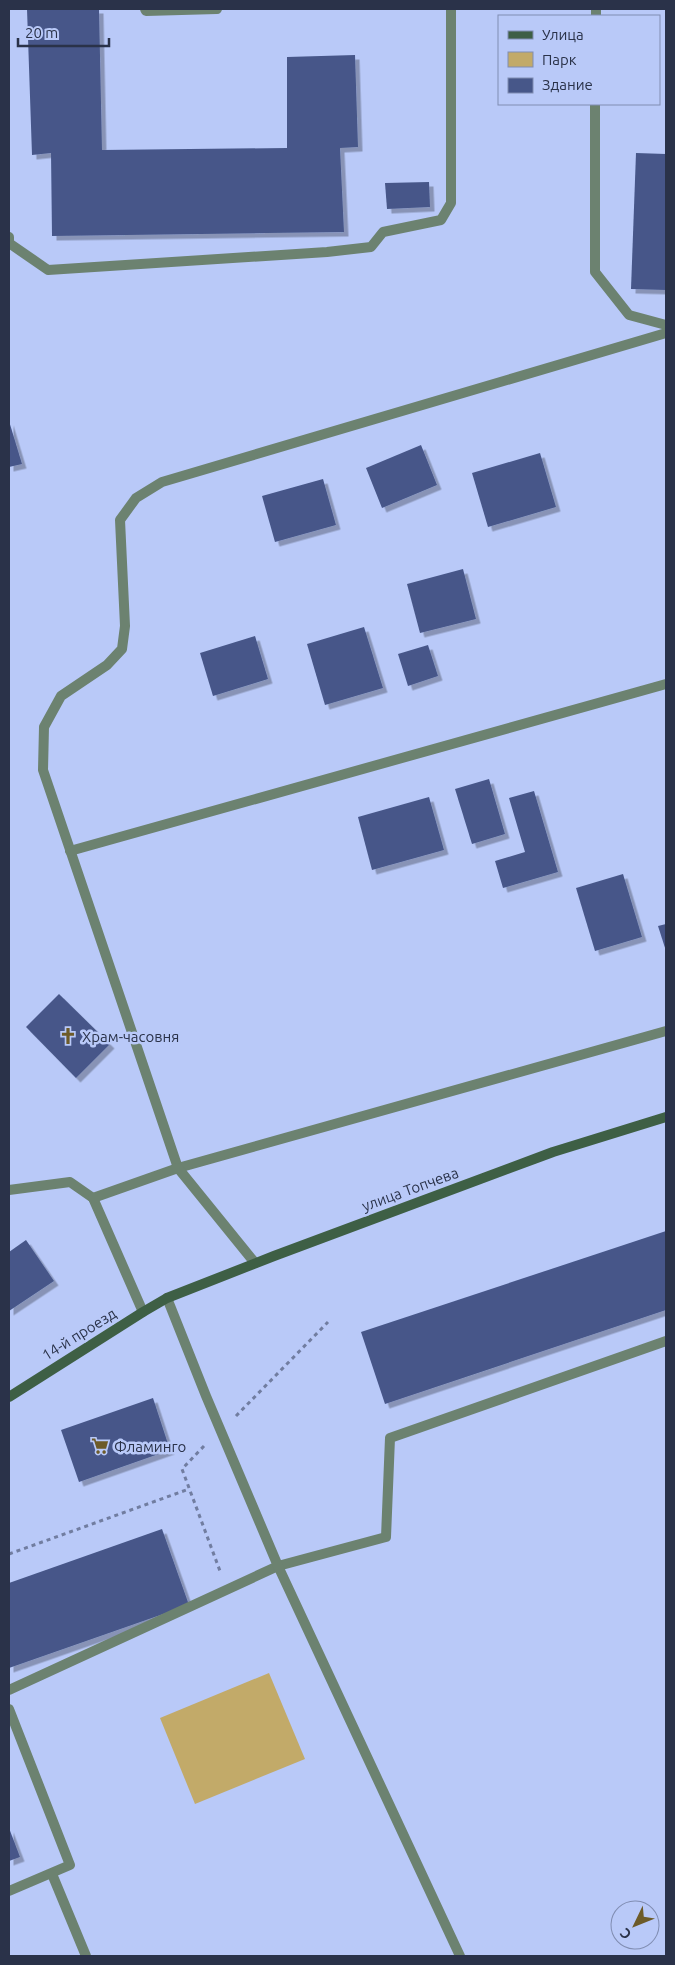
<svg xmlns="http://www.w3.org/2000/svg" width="675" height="1965" font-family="Ubuntu,sans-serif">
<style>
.green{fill:#c2aa69}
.building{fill:#475789;filter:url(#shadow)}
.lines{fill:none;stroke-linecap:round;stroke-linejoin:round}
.path{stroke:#717da0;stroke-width:3;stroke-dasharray:4 4;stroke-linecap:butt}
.lane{stroke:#6c8270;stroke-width:10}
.street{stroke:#6c8270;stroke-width:10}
.secondary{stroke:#3e5f45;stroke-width:10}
.labels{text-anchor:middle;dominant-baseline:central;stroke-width:5;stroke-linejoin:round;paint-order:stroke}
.poi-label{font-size:15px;fill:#2a3249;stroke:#b9c9f8;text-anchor:start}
.street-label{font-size:15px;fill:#2a3249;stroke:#b9c9f8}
</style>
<defs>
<filter id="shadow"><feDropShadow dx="4.5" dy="4.5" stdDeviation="0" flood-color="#0004"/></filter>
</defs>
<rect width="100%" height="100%" fill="#b9c9f8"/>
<polygon class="green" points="269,1673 305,1759 195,1804 160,1718"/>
<g class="building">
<polygon points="27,9 99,9 102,150 287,148 287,57 355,55 358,147 340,148 344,232 52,236 51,153 32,155"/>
<polygon points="636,153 666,154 666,290 631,289"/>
<polygon points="429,182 430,207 387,209 385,183"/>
<polygon points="9,421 22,464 9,467"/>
<polygon points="421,445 437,485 382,508 366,468"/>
<polygon points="540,453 556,507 488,527 472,473"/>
<polygon points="323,479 336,525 275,542 262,496"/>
<polygon points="463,569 476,619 420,633 407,584"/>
<polygon points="364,627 383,688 325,705 307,644"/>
<polygon points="255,636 268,679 213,696 200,653"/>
<polygon points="428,645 438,676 408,686 398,654"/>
<polygon points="489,779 505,834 472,844 455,789"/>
<polygon points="534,791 558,872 503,888 495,861 525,852 509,798"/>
<polygon points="429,797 444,850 372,870 358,817"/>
<polygon points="623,874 642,937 595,951 576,888"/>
<polygon points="666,924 666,951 658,926"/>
<polygon points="59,994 110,1044 76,1078 26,1027"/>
<polygon points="666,1231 666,1310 385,1404 361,1332"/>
<polygon points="26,1240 54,1281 9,1311 9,1252"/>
<polygon points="153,1398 170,1450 79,1482 61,1430"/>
<polygon points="162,1529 189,1605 9,1668 9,1583"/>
<polygon points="9,1828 20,1857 9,1861"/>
</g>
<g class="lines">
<g class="path">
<polyline points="236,1416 328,1322"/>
<polyline points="204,1446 182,1469 220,1571"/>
<polyline points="9,1554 189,1489"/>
</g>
<g class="lane">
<polyline points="145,9 146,11 217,9"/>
<polyline points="596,16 596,9"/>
<polyline points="595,104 595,272 629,315 666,325"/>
<polyline points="9,237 9,243 48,270 327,252 371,247 383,232 441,220 451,203 451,9"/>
<polyline points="666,333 162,482 136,498 120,520 125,626 122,649 107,665 61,696 44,727 43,770 178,1168 666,1031"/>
<polyline points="70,851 666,684"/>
<polyline points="9,1190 70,1182 93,1198 143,1312"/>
<polyline points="93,1198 178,1168 255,1263"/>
<polyline points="9,1690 278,1566 386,1537 390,1438 666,1341"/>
<polyline points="9,1709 70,1865 9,1891"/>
<polyline points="52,1874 86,1956"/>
</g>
<polyline class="street" points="167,1298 206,1396 278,1566 460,1956"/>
<polyline class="secondary" points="9,1397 143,1312 167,1298 274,1256 553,1152 666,1117"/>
</g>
<defs>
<g id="church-bare" transform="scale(1.35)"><path d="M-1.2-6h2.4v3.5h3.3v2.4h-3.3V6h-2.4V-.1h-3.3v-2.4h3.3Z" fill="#6d5b29" stroke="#b9c9f8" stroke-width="2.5" paint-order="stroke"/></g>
<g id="supermarket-bare" transform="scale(1.35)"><path d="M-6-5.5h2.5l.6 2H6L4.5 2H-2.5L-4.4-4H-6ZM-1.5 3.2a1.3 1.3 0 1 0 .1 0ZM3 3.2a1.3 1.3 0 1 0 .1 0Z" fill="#6d5b29" stroke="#b9c9f8" stroke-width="2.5" paint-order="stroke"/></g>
</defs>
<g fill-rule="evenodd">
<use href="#church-bare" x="68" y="1036"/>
<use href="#supermarket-bare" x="100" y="1446"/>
</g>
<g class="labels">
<g class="poi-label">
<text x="82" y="1036">Храм-часовня</text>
<text x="114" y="1446">Фламинго</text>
</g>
<g class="street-label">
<text transform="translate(410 1189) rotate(-20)">улица Топчева</text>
<text transform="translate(79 1334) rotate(-32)">14-й проезд</text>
</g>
</g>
<rect width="675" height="1965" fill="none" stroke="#2a3249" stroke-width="20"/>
<rect x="498" y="15" width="162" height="90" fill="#b9c9f8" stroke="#808db2"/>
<rect x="508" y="31" width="25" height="8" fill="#3e5f45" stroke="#808db2"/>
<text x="542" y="40" font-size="15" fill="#2a3249">Улица</text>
<rect x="508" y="52" width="25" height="15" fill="#c2aa69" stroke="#808db2"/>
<text x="542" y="65" font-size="15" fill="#2a3249">Парк</text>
<rect x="508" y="78" width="25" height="15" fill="#475789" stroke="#808db2"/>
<text x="542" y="90" font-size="15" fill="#2a3249">Здание</text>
<g transform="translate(635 1925) rotate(227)"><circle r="24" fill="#b9c9f8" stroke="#808db2"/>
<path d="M0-4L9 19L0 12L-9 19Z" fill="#6d5b29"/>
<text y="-8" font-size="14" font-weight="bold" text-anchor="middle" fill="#2a3249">С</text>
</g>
<path d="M18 38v8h91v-8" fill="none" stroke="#2a3249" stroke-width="2.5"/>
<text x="25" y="38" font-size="15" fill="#2a3249" stroke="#b9c9f8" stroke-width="4" paint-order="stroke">20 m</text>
</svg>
